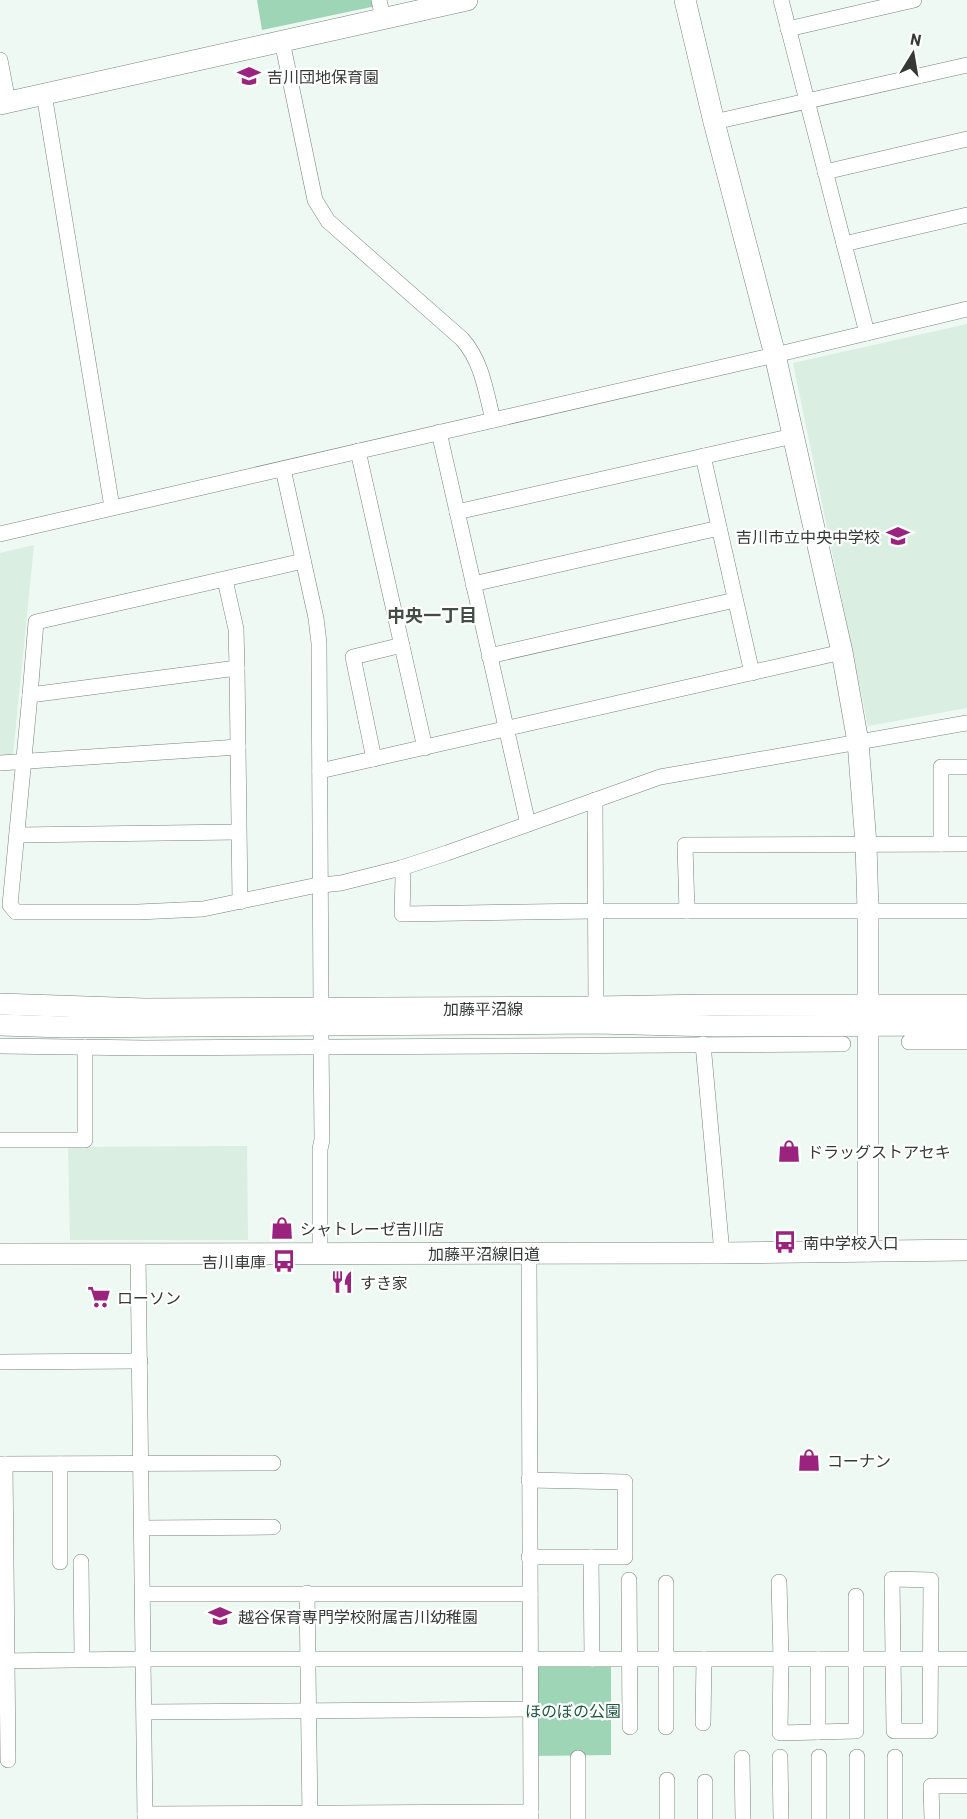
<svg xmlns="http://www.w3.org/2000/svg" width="967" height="1819" font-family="Barlow,'Noto Sans JP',sans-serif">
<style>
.built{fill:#dbeee2}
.green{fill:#9fd5b7}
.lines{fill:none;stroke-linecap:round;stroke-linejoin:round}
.street-casing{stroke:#78837d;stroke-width:16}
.secondary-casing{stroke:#78837d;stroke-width:22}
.street{stroke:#fff;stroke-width:15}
.secondary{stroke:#fff;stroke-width:21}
.labels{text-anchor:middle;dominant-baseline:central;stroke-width:4.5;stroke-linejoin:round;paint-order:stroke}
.poi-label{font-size:16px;fill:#353a37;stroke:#fff;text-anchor:start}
.street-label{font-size:16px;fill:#353a37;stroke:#fff}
.park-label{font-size:16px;fill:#1c593d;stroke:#fff}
.neighbourhood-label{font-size:18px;font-weight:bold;fill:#434d47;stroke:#fff}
</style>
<rect width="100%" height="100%" fill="#edf9f2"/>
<g class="built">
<polygon points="967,324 967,708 868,726 793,363"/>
<polygon points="34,545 13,755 0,756 0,553"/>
<polygon points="247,1146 248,1240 70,1240 68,1147"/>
</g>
<g class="green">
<polygon points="257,0 375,0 376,6 262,30"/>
<polygon points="611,1663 611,1755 535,1756 536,1666"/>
</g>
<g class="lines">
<g class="street-casing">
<g id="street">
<polyline points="379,0 383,18"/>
<polyline points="781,0 867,333"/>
<polyline points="788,29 914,0"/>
<path d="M 282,41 L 315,200 L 328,221 L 462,339 C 482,361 486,392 493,420"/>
<polyline points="0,60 8,102"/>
<polyline points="44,94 112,507"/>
<polyline points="714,122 967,65"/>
<polyline points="825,172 967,139"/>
<polyline points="844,244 967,215"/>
<polyline points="439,432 528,824"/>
<polyline points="358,451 425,748"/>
<polyline points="703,456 752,673"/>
<polyline points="283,469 316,618 319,643 321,1009"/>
<polyline points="457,512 793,436"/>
<polyline points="0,534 775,355 967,309"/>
<polyline points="225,580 236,629 237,668 30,695 36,622 303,561"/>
<polyline points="473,584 719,528"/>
<polyline points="489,656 735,600"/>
<polyline points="237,668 240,902"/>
<polyline points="30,695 10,905 16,912 138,912 203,909 313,886 341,883 401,868 447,853 660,777 967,723"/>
<polyline points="374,759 353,657 402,645"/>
<polyline points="0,763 238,747"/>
<polyline points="320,771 842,652"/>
<polyline points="595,800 596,1007"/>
<polyline points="17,835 238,832"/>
<polyline points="941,844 941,767 967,767"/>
<polyline points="401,868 403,878 402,914 594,911 967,911"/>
<polyline points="687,911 685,845 967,844"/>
<polyline points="909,1042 967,1042"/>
<polyline points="703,1044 722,1253"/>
<polyline points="0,1046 145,1048 843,1044"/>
<polyline points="0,1140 85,1140 85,1047"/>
<polyline points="138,1253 145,1819"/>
<polyline points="320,1253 320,1149 322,1140 321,1037"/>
<polyline points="529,1254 531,1819"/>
<polyline points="0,1362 140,1361"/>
<polyline points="0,1464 273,1463"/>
<polyline points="5,1464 8,1760"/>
<polyline points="60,1464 60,1562"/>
<polyline points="529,1480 625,1482 625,1557 529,1557"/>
<polyline points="142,1528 273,1527"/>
<polyline points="591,1557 592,1659"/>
<polyline points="81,1562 82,1659"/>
<polygon points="892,1579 931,1580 930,1731 894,1731"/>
<polyline points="629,1580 630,1727"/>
<polyline points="779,1582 781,1659 780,1733 856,1731 856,1596"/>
<polyline points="666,1583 666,1727"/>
<polyline points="307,1593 310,1819"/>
<polyline points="143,1594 530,1594"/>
<polyline points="0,1661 144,1659 967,1659"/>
<polyline points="145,1712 530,1709"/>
<polyline points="703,1723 704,1659"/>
<polyline points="818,1732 818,1659"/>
<polyline points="780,1757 781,1819"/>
<polyline points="819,1757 819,1819"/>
<polyline points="857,1757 857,1819"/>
<polyline points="578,1758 578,1819"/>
<polyline points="742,1758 743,1819"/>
<polyline points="667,1780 667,1819"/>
<polyline points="145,1814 531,1812"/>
<polyline points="705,1819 705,1782"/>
<polyline points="895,1819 895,1757"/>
<polyline points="932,1819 931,1786 967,1786"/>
</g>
</g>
<g class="secondary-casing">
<g id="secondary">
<polyline points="685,0 714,122 775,355 842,652 858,742 866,844 868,911 868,1251"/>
<polyline points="0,104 467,0"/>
<polyline points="0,1004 145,1009 596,1007 708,1005 967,1005"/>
<polyline points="0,1025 64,1027 596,1023 714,1026 967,1025"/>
<polyline points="0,1254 722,1253 967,1250"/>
</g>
</g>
<use href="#street" class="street"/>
<use href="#secondary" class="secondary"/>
</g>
<defs>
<g id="school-bare" transform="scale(1.8)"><path d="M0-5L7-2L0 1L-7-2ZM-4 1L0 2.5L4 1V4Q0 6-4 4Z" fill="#9a237d" stroke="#fff" stroke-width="2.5" paint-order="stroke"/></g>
<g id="shop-bare" transform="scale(1.8)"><path d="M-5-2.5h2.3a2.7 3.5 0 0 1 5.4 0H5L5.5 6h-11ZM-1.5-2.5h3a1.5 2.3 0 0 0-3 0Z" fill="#9a237d" stroke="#fff" stroke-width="2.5" paint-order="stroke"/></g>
<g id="bus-bare" transform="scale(1.8)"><path d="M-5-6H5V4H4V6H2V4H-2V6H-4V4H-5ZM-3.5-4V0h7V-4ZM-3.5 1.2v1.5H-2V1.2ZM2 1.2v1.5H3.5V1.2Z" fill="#9a237d" stroke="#fff" stroke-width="2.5" paint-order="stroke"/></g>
<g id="restaurant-bare" transform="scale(1.8)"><path d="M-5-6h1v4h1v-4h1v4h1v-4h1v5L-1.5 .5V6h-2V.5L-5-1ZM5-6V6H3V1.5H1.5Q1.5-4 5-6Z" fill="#9a237d" stroke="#fff" stroke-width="2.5" paint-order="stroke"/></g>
<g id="supermarket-bare" transform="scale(1.8)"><path d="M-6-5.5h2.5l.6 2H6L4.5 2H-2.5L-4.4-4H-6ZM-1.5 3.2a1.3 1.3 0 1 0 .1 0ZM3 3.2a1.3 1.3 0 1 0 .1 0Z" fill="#9a237d" stroke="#fff" stroke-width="2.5" paint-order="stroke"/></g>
</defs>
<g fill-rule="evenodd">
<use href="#school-bare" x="249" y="76"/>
<use href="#school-bare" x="898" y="536"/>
<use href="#shop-bare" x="789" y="1151"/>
<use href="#shop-bare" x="282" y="1228"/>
<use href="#bus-bare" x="785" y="1242"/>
<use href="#bus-bare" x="284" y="1261"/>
<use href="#restaurant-bare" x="342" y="1282"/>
<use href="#supermarket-bare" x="99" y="1297"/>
<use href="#shop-bare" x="809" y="1460"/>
<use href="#school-bare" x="220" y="1616"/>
</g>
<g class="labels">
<g class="poi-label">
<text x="267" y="76">吉川団地保育園</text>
<text x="880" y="536" text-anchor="end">吉川市立中央中学校</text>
<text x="807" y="1151">ドラッグストアセキ</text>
<text x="300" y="1228">シャトレーゼ吉川店</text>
<text x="803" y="1242">南中学校入口</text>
<text x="266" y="1261" text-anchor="end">吉川車庫</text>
<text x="360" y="1282">すき家</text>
<text x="117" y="1297">ローソン</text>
<text x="827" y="1460">コーナン</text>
<text x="238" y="1616">越谷保育専門学校附属吉川幼稚園</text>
</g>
<g class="street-label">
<text x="483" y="1008">加藤平沼線</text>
<text x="484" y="1253">加藤平沼線旧道</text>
</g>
<g class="park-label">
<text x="573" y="1710">ほのぼの公園</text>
</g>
<g class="neighbourhood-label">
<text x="432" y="615">中央一丁目</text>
</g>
</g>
<g transform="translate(913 54) rotate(11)" stroke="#ffffff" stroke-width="4.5" paint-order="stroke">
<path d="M0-4.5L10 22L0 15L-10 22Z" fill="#353a37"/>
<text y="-9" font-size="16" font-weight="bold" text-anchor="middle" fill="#353a37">N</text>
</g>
</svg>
